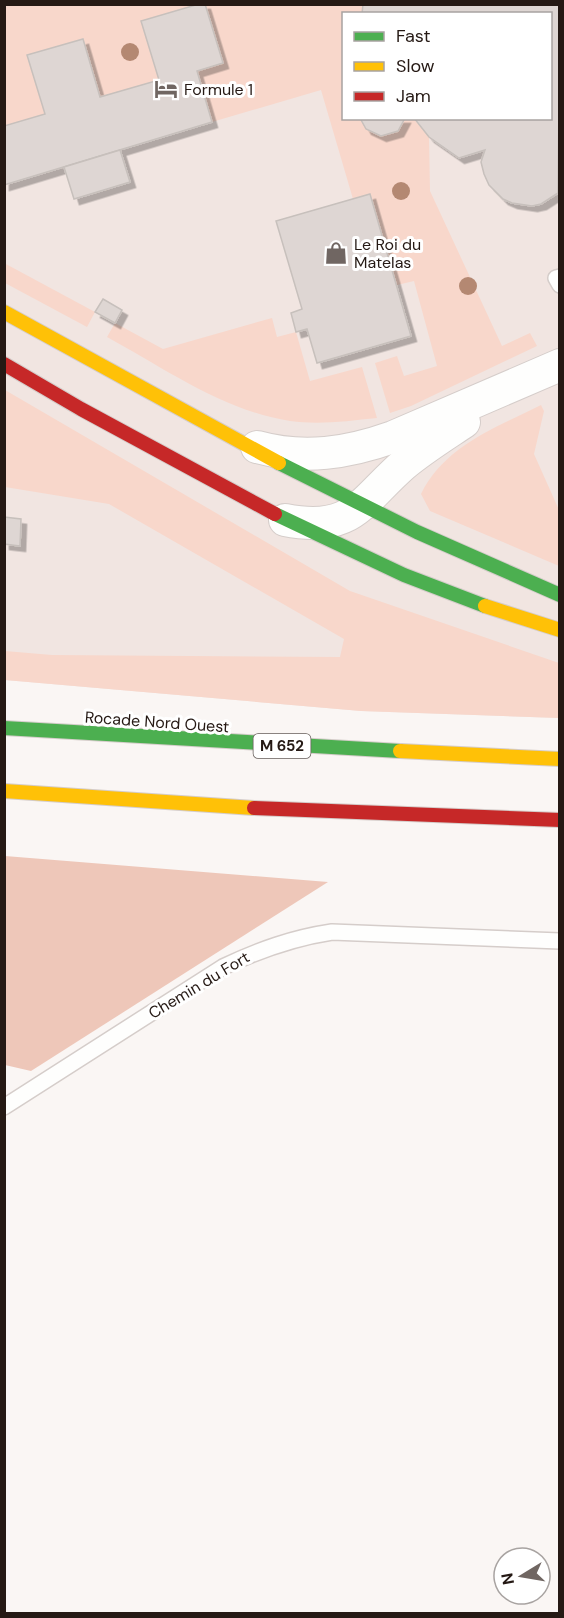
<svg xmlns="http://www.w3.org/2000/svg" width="564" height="1618" font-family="'DM Sans',sans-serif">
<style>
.built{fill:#f1e5e1;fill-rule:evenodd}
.green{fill:#f8d7cb}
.forest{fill:#eec7b9}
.building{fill:#ded6d3;stroke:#c7c0bc;stroke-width:1.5;filter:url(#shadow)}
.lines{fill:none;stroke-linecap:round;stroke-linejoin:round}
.lane-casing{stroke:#d5cdca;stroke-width:18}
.street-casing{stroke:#d5cdca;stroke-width:34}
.fast-casing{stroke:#d5cdca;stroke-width:16}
.slow-casing{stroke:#d5cdca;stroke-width:16}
.jam-casing{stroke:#d5cdca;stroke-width:16}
.lane{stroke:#fefefd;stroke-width:15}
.street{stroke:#fefefd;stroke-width:32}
.fast{stroke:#4caf50;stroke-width:14}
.slow{stroke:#ffc107;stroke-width:14}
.jam{stroke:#c62828;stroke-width:14}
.tree{fill:#b48872}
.labels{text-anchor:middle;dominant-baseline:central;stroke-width:6;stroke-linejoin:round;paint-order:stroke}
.shield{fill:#fff;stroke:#665e5a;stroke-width:1.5}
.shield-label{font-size:15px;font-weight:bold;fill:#251914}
.poi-label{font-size:16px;fill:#251914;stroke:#fff;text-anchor:start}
.street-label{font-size:16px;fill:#251914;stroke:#fff}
</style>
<defs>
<filter id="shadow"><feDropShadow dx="5.5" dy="5.5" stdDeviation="0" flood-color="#0004"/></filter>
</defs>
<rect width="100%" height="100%" fill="#faf6f4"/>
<path class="built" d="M 4,5 L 559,5 L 559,718 L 361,711 L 5,680 ZM 344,14 L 550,14 L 550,118 L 344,118 Z"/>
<g class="green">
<polygon points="5,5 199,5 141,21 159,80 100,97 82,39 27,55 45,114 5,126"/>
<polygon points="205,5 363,5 362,13 344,14 344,118 360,119 366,129 382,136 398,131 405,119 414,119 429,137 430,191 502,346 530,333 537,346 411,406 390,413 375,363 397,356 404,376 437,366 414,281 397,285 370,195 353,199 321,90 212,122 197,71"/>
<polygon points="4,263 95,312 87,327 5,283"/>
<path d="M 272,318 L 277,337 L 296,332 L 310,381 L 362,367 L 377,418 C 348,421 319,425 290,421 C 224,411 164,368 107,337 L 115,323 L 163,349 Z"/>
<polygon points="5,390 350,591 559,663 559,718 361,711 5,680 5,651 52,655 340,657 344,639 109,504 5,487"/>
<path d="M 541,405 L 544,411 L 534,454 L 559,510 L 559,566 L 430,511 L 421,494 C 444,446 497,427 541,405 Z"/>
</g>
<polygon class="forest" points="4,856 5,856 328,882 31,1071 5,1065"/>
<g class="building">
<polygon points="199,4 205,4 223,63 197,71 212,122 4,185 4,126 45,114 27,55 83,39 100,97 159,80 141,21"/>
<polygon points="363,4 560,4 558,193 541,204 532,206 512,203 503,199 489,185 484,174 481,162 485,150 459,158 429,137 414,118 550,118 550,14 362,14"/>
<polygon points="360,118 405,118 398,131 381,136 366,129"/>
<polygon points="120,150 130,182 74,199 64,167"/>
<polygon points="370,194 411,336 317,363 307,329 296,332 291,313 302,309 276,221"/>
<polygon points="103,299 122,310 115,323 95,312"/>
<polygon points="4,517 21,519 20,546 4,544"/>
</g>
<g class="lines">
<g class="lane-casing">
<g id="lane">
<polyline points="560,277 556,278 560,285"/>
<path d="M 4,1107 L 223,967 C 259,950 292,938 332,932 L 560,941"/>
</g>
</g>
<g class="street-casing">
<g id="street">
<path d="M 257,447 C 304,460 348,453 393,437 L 560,365"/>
<path d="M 285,520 C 352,533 360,503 403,465 C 422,449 443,436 464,422"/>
</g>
</g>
<g class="fast-casing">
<g id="fast">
<polyline points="279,463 417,532 560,595"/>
<polyline points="275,514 404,575 485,606"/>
<polyline points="4,728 400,751"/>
</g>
</g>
<g class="slow-casing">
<g id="slow">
<polyline points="4,312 279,463"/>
<polyline points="485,606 560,630"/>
<polyline points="400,751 560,759"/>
<polyline points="4,791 254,808"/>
</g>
</g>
<g class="jam-casing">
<g id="jam">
<polyline points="4,364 81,409 275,514"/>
<polyline points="254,808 560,820"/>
</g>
</g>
<use href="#lane" class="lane"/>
<use href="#street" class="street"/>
<use href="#fast" class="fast"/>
<use href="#slow" class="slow"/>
<use href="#jam" class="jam"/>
</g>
<g class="tree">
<circle cx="130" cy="52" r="9"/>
<circle cx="401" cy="191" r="9"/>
<circle cx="468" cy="286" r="9"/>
</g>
<defs>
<g id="hotel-bare" transform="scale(1.8)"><path d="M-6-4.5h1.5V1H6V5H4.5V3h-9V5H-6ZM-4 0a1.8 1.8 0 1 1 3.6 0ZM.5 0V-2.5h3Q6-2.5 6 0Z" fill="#706662" stroke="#fff" stroke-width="2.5" paint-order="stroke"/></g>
<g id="shop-bare" transform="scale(1.8)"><path d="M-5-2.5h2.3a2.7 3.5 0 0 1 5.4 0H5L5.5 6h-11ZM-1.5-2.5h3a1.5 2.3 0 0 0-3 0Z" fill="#706662" stroke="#fff" stroke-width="2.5" paint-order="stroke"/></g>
</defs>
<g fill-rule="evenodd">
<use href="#hotel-bare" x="166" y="89"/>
<use href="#shop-bare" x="336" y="253"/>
</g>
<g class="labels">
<rect class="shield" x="253.5" y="734" width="57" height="24" rx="4.5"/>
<g class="shield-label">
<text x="282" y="746">M 652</text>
</g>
<g class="poi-label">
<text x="184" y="89">Formule 1</text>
<text x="354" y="244">Le Roi du<tspan x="354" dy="18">Matelas</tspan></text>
</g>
<g class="street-label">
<text transform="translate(157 722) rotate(4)">Rocade Nord Ouest</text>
<text transform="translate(199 985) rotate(-31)">Chemin du Fort</text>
</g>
</g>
<rect width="564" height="1618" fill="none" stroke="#251914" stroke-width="12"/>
<rect x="342" y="12" width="210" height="108" fill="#ffffff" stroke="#a8a3a1" stroke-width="1.5"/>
<rect x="354" y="32" width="30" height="9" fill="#4caf50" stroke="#a8a3a1" stroke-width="1.5"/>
<text x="396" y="42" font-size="18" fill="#251914">Fast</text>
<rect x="354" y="62" width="30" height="9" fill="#ffc107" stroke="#a8a3a1" stroke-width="1.5"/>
<text x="396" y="72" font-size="18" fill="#251914">Slow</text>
<rect x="354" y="92" width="30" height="9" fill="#c62828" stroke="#a8a3a1" stroke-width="1.5"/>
<text x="396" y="102" font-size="18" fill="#251914">Jam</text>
<g transform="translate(522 1576) rotate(259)"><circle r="28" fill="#ffffff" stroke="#a8a3a1" stroke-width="1.5"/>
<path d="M0-4.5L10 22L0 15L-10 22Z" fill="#706662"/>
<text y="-9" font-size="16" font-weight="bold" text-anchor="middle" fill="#251914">N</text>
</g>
</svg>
